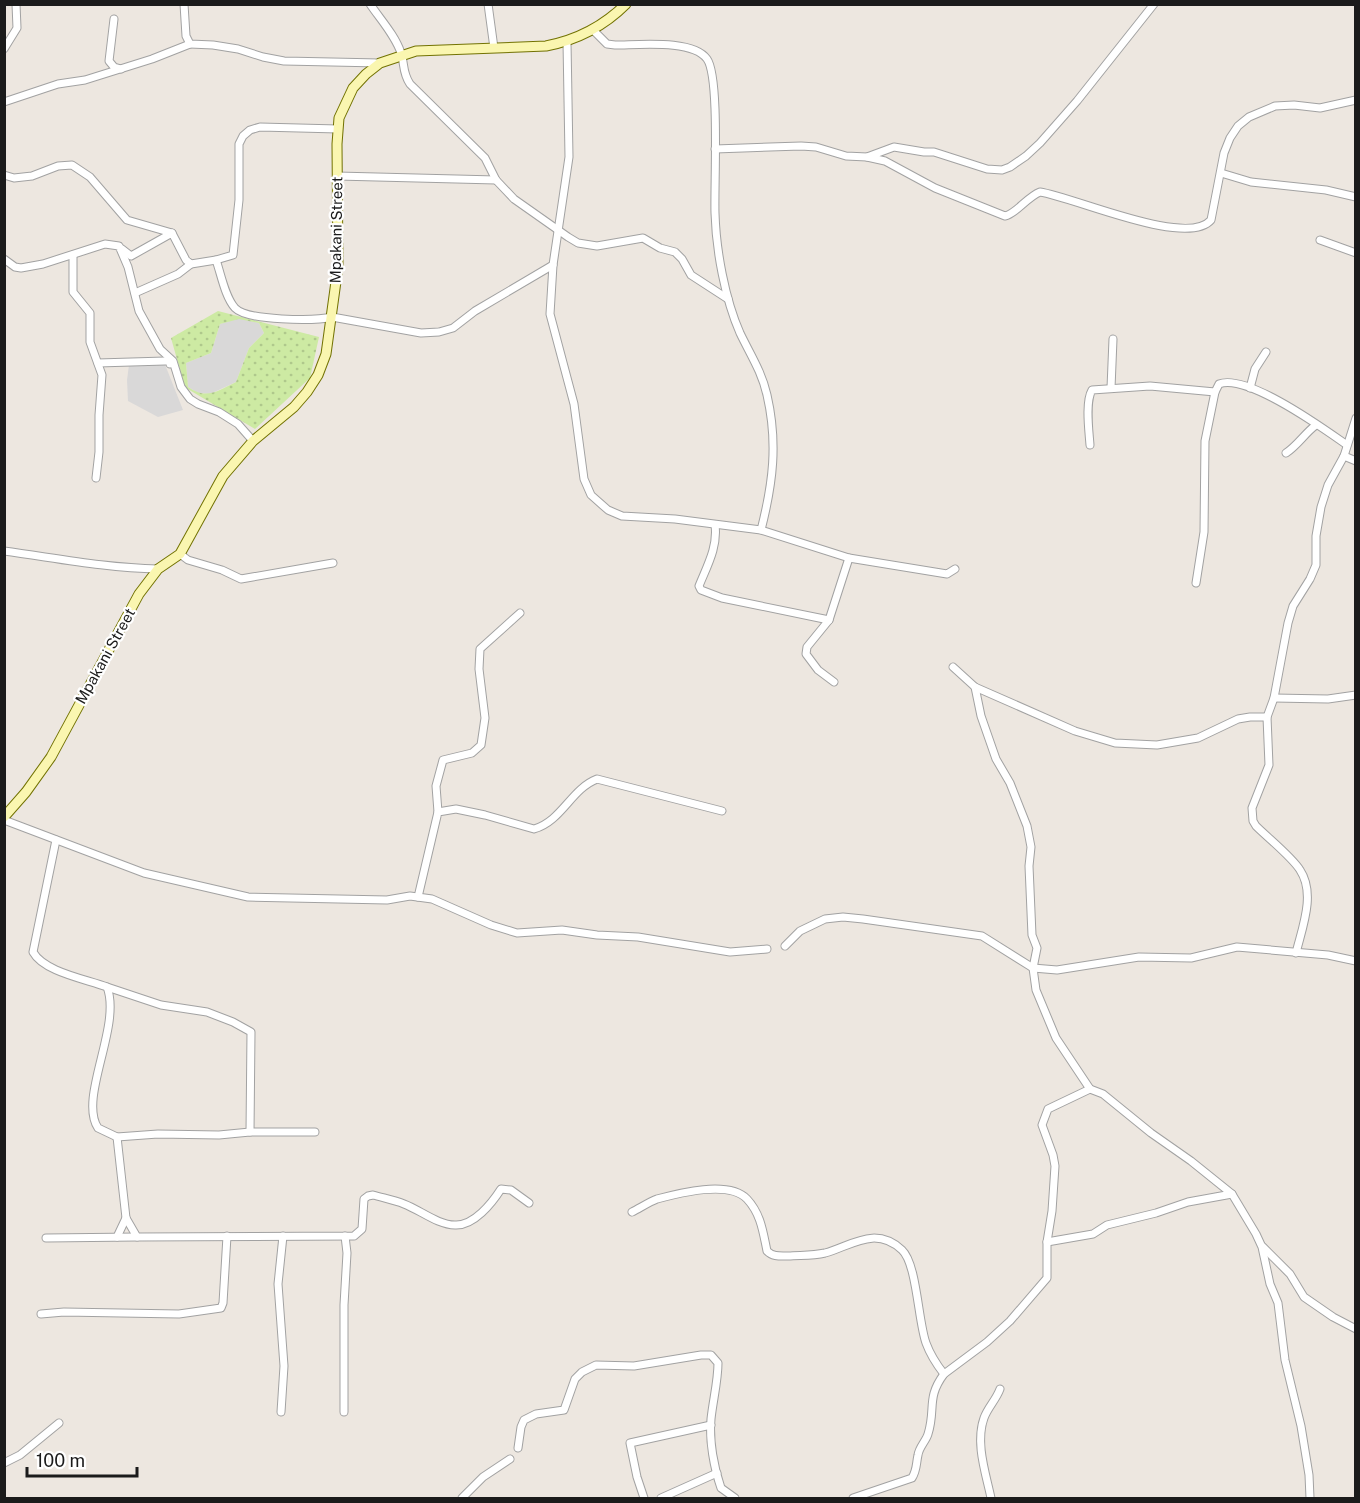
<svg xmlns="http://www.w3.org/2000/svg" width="1360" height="1503" font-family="'Public Sans',sans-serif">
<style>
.residential{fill:#d9d8d8}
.grass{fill:url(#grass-dots);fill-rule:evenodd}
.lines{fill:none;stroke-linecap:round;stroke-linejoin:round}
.street-casing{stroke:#a2a2a2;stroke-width:9}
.secondary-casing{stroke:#727202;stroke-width:11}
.street{stroke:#fff;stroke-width:7}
.secondary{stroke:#faf6b0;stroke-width:9}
.labels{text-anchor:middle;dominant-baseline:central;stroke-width:4.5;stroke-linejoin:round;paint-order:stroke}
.street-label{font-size:15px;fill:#1b1b1b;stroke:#fff}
</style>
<defs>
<pattern id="grass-dots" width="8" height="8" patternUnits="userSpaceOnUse" patternTransform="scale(1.5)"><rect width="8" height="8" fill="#cdeaa3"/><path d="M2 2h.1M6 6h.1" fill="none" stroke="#afc88c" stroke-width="1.8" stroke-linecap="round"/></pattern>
</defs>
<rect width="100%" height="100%" fill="#ede7e0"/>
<g class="residential">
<polygon points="239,318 259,323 264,333 249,348 236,382 210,394 198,393 188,387 186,363 211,353 220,324"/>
<polygon points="164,362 183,410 158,417 128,401 127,380 129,365"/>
</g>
<path class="grass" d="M 218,311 L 319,337 L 310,378 L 255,429 L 186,388 L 184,384 L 171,338 ZM 239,319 L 259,323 L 264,333 L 249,348 L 236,382 C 217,391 207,400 188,387 L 186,363 L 211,353 L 220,324 Z"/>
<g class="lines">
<g class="street-casing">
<g id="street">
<polyline points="184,4 186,36 190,44 213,45 238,49 263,57 284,61 380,63"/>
<path d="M 370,4 C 380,19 395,35 401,53 C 405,65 402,72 410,84 L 485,158 L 496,180 L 514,199 L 568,237 L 578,243 L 597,246 L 643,238 L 660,248 L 675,252 L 682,259 L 691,275 L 728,299"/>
<polyline points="488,4 494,48"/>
<polyline points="114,19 109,61 114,67 121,69"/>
<path d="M 593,30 L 607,44 L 615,45 C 638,45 693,39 707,59 C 720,77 714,185 715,213 C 716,250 725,299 740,333 C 750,354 762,372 767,395 C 778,443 773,483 761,530"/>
<polyline points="567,42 569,157 553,265 550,314 574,404 584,479 591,495 608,510 622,516 675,519 761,530 849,558 947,574 955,569"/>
<polyline points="4,49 17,28 16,4"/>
<polyline points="4,102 58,84 85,80 152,59 190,44"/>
<polyline points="715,149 801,146 816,147 846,156 867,157 894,147 924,152 934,152 987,169 1002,170 1010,167 1026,156 1040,143 1077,101 1154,4"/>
<path d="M 867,157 L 885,161 L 935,188 L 1005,216 C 1016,214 1027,197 1040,192 C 1074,197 1187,248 1211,220 L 1224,153 L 1230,138 L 1238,126 L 1249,117 L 1275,106 L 1294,105 L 1320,108 L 1356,100"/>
<polyline points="1221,173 1251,182 1326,190 1356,197"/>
<polyline points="4,175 14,178 32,176 58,166 72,165 90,177 127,220 172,233"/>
<polyline points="337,176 496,180"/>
<polyline points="1320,240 1356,253"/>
<polyline points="122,249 131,256 172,233 186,260 191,264 216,260 233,255 239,200 239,144 243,136 250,130 260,127 338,129"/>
<polyline points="73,255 73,292 90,313 90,342 102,375 99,415 99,452 96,478"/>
<polyline points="4,259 15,267 21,268 43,264 105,244 119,246 128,267 139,311 160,349 173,361 181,387 190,399 198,404 219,412 238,424 253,441"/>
<path d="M 216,260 C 221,274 225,297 235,308 C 247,321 315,321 332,317 L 421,333 L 439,332 L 453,328 L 475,311 L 553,265"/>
<polyline points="135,293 178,274 191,264"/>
<polyline points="98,363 165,361 170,361 170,364"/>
<polyline points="1111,388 1113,339"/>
<polyline points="1250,388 1255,369 1266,352"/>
<path d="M 1090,445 C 1089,431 1085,402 1092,390 L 1150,386 L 1215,392"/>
<path d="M 1286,453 C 1298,445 1305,433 1316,425"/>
<polyline points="1344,456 1356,461"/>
<path d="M 715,525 C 718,547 707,566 699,586 L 701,590 L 722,598 L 829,620"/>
<path d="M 4,551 C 56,558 105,568 158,569"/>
<polyline points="180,554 188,560 222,570 241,579 333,563"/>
<path d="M 1196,583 L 1204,532 L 1205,441 L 1215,392 L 1219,384 C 1247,373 1324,429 1347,445"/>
<polyline points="953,667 975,687 1075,731 1115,743 1157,745 1198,738 1238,719 1250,717 1267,717"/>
<polyline points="834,682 818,670 806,654 807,647 829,620 849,558"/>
<polyline points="975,687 981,716 996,759 1010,783 1027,826 1031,847 1029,866 1032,935 1037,948 1033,968 1036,990 1056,1038 1090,1089 1103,1094 1151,1133 1191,1161 1232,1194 1256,1234 1262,1247 1270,1284 1278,1303 1285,1360 1301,1426 1309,1475 1310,1498"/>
<polyline points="1274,698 1328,699 1356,695"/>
<polyline points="438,812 436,786 443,760 472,753 481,745 485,718 479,669 480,649 520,613"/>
<polyline points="4,820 144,873 248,897 387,900 410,896 432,899 491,925 517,933 562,930 597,935 638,937 730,952 767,949"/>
<path d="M 56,840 L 33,952 C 44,972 86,979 107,987 C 122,1026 78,1098 98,1128 L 117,1137 L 158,1134 L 219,1135 L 250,1132 L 315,1132"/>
<path d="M 418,897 L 438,812 L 456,809 L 485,815 L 534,829 C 562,821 571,789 597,779 L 722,811"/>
<polyline points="785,946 800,931 825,919 843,917 863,919 982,936 1033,968 1057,970 1139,957 1191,958 1237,947 1328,955 1356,961"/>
<path d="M 1296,953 C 1302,928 1316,894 1300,870 C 1292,857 1268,838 1256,826 L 1253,821 L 1252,808 L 1269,765 L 1267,717 L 1274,698 L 1288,623 L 1293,606 L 1310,579 L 1316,565 L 1316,536 L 1321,507 L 1328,485 L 1344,456 L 1356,418"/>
<polyline points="107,987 161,1005 207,1012 233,1022 251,1032 250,1132"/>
<path d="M 117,1137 L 126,1218 L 137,1237 L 354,1236 L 362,1229 L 364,1199 L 368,1196 L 373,1195 C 383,1198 394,1200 404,1204 C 420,1210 438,1225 455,1225 C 474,1226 492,1203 501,1189 L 511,1190 L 529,1203"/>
<path d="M 632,1212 C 640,1208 649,1202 657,1199 C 679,1193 729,1180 747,1199 C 761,1214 763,1232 767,1251 C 773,1257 780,1256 788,1256 C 801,1255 812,1256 825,1253 C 851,1246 875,1225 902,1250 C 917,1264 918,1321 926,1343 C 930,1354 937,1365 944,1374"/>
<polyline points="117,1237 126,1218"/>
<polyline points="46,1238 137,1237"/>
<polyline points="1047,1242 1093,1234 1107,1225 1156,1213 1188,1202 1232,1194"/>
<polyline points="1263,1247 1290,1274 1304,1297 1333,1317 1356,1329"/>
<polyline points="41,1314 64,1312 179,1314 221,1308 223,1303 227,1236"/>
<polyline points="281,1412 284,1366 278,1284 283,1236"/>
<polyline points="344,1412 344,1305 347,1253 345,1236"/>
<path d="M 518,1448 L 521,1427 L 524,1420 L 536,1414 L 564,1410 L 575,1379 L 582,1372 L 596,1365 L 634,1366 L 701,1355 L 711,1355 L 718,1363 C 718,1381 713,1400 711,1419 C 709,1441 714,1468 721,1488 L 735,1498"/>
<polyline points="4,1463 20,1455 59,1423"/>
<polyline points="462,1498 483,1477 510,1459"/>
<polyline points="644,1498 637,1477 630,1443 711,1425"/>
<polyline points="661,1498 717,1473"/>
<path d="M 853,1498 L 912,1478 C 917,1470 916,1464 918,1455 C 919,1447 926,1441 928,1434 C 936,1409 926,1398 944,1374 L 987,1342 L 1010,1321 L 1047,1278 L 1047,1242 L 1052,1211 L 1055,1166 L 1053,1155 L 1042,1125 L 1048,1109 L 1090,1089"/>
<path d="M 991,1498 C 986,1474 975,1443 984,1418 C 988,1407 996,1400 1000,1389"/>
</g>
</g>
<g class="secondary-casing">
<path id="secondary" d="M 4,817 L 26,792 L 51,757 L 139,594 L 158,569 L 180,554 L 223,476 L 253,441 L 294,407 L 307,392 L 318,375 L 326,354 L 338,267 L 337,144 L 339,118 L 353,88 L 366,74 L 380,63 L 416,51 L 546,46 C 577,40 603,27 626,4"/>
</g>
<use href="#street" class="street"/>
<use href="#secondary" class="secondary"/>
</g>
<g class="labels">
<g class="street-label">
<text transform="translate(336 230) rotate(-89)">Mpakani Street</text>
<text transform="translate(105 656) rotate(-61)">Mpakani Street</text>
</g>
</g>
<rect width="1360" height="1503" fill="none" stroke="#1b1b1b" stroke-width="12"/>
<path d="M27 1467v9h110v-9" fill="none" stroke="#1b1b1b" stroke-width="3"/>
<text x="36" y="1467" font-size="18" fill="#1b1b1b" stroke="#ffffff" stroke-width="4.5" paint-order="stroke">100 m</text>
</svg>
